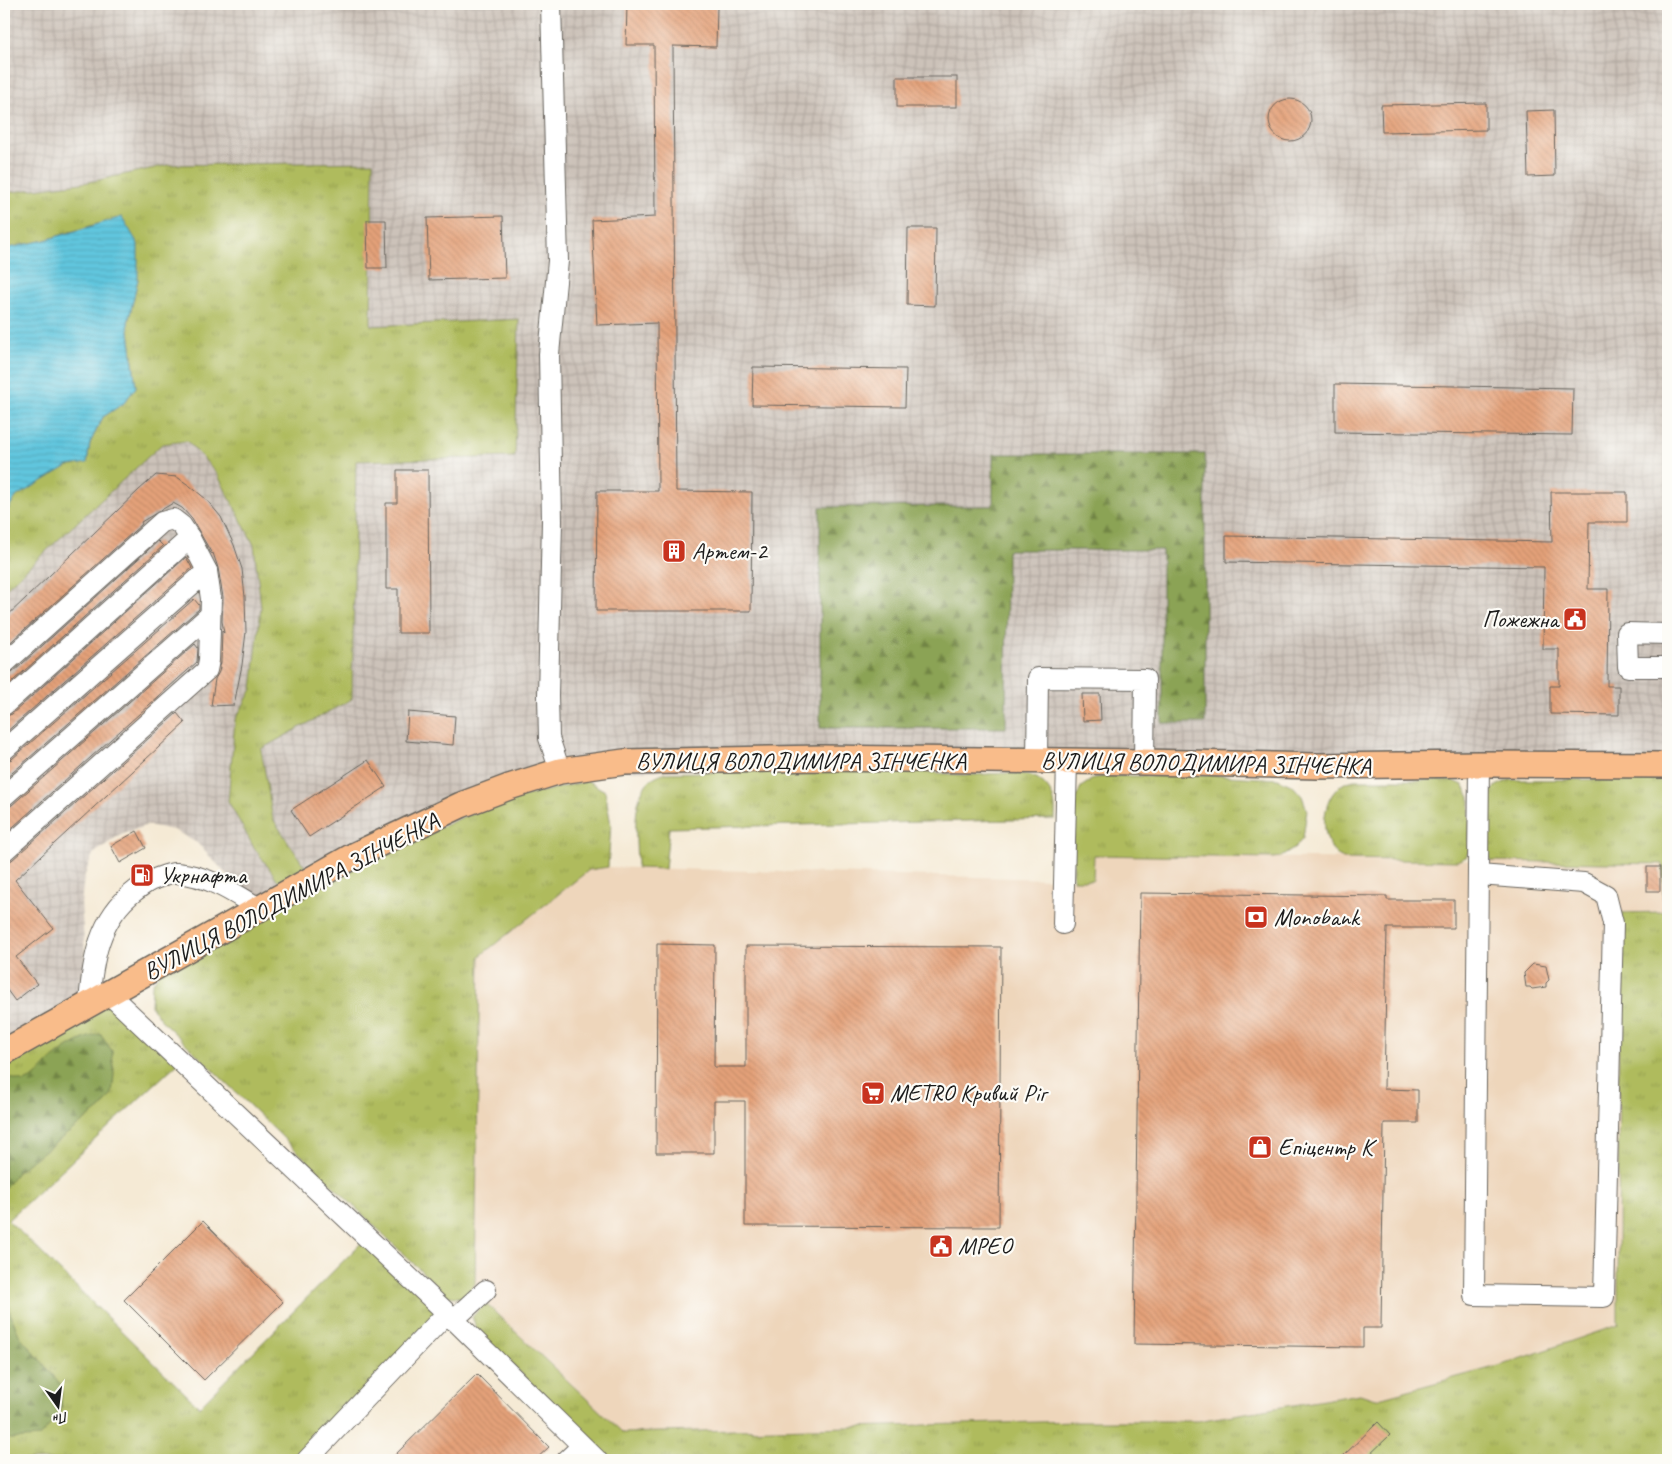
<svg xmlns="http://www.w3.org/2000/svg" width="1672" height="1464" font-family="Caveat,sans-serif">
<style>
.built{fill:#eed6bb}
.industrial{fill:url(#industrial-grid)}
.grass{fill:url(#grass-tufts);stroke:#666c3c}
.forest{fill:url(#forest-firs);stroke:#546038}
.water{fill:url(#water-rules);stroke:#3e717d}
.building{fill:url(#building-back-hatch)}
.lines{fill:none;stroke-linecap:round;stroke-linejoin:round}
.minor-casing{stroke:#68645d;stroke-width:22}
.major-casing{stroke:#68645d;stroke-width:28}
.minor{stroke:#fff;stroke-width:20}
.major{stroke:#f9bc8a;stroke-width:25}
.labels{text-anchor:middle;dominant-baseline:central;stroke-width:4.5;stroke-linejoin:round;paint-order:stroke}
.poi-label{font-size:24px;fill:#1c1c1c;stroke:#fdfcf7;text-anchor:start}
.street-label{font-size:24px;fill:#1c1c1c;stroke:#fdfcf7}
</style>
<defs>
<pattern id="industrial-grid" width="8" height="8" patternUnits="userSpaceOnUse" patternTransform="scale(1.25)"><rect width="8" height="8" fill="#ccc2b9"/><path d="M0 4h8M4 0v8" fill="none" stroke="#afa69e"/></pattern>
<pattern id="grass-tufts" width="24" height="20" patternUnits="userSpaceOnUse" patternTransform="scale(1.25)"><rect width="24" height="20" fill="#afbb5d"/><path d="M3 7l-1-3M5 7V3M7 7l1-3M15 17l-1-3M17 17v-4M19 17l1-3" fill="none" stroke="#96a050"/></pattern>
<pattern id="forest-firs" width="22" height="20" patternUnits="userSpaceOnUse" patternTransform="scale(1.25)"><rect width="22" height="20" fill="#8ba354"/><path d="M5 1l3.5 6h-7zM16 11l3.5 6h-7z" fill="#718445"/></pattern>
<pattern id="water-rules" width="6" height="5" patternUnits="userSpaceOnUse" patternTransform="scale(1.25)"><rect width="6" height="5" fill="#61c6de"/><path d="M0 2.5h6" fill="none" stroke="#54aabe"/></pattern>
<pattern id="building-back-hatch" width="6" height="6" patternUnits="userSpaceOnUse" patternTransform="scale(1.25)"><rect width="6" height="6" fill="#e4a179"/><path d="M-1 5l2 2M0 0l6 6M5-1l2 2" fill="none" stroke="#c38a68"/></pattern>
</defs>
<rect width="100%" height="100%" fill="#fdfcf7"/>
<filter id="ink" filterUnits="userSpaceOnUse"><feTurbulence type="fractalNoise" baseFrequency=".02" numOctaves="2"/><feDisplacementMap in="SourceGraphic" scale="10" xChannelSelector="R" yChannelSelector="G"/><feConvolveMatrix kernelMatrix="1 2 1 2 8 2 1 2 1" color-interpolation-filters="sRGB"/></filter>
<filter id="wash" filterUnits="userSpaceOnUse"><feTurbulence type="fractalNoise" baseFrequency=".0096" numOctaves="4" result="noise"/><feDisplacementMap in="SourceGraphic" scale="20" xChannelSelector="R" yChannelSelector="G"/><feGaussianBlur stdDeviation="1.12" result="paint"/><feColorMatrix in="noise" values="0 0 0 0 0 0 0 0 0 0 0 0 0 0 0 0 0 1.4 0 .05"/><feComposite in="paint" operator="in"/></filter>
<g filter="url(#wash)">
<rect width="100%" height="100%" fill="#f5ead5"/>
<polygon class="built" points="1093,855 1663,863 1663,912 1619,914 1618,1325 1502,1365 1375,1399 1360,1394 1197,1421 1076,1421 623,1433 471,1290 289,1109 590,869 608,867 637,868 1092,880"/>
<g class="industrial">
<polygon points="4,4 1668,4 1668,765 560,771 313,879 273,819 261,749 352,699 356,461 515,457 519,319 371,326 372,162 168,165 89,182 4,193"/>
<polygon points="187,441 216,472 254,545 261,607 252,689 235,720 228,801 253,846 287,893 260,909 197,843 174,830 147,825 118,836 93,854 84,877 81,904 89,1004 4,1052 4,590 162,444"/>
</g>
<g class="grass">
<polygon points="373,162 371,326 519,319 515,457 356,461 352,699 261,749 273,819 313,879 287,893 253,846 228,801 235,720 252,689 261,607 254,545 216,472 187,441 162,444 4,590 4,514 16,496 68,466 87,463 90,443 103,417 124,403 136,387 128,323 138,279 97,224 45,240 4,249 4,193 89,182 168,165"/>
<path d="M 878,768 C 906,770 934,773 963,775 C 983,776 1021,768 1038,779 C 1053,789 1056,802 1055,819 L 669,828 L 665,869 L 637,868 C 637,842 630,801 649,781 C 653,777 658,775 663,773 Z"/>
<polygon points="1178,773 1278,779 1293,786 1302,796 1307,810 1303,838 1295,848 1281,857 1273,858 1094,855 1093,880 1073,880 1074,802 1081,787 1094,778 1109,776 1166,776"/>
<polygon points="1668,779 1668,1460 1418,1460 1416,1458 1413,1460 609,1460 477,1330 472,1317 485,1303 623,1433 1076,1421 1197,1421 1360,1394 1375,1399 1502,1365 1618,1325 1619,913 1663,912 1663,864 1491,861 1487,851 1490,793 1496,786 1509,780"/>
<path d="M 1354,780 L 1452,780 L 1463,785 L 1470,797 L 1469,851 L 1466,857 L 1457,861 L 1343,859 C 1318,846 1319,798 1343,784 C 1346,782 1351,781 1354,780 Z"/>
<polygon points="588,781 605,791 611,825 608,867 589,870 480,956 475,1284 463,1298 447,1296 161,1020 151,1006 152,984 160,972 356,867 465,816 511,799"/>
<polygon points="109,994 181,1060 8,1220 199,1407 366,1238 447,1313 307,1460 4,1460 4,1052"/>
</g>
<g class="forest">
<polygon points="993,454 1205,454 1205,723 1162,723 1162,550 1007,550 1006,728 820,728 820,507 993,506"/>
<path d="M 100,1034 L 112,1051 L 114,1074 L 112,1094 L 101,1108 L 18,1171 L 4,1189 L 4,1078 L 11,1078 L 24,1082 C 39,1076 38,1073 48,1063 C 63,1049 80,1038 100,1034 Z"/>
<polygon points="4,1298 19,1335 62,1386 61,1413 39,1437 10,1439 4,1433"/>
</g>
<polygon class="water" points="122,217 138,244 138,279 128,323 136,387 124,403 103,417 90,443 87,463 68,466 17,496 4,514 4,249 45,240"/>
<g id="blocks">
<g class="building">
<polygon points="627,4 659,4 659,5 717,7 716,47 673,46 676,491 752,492 751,611 596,611 597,491 658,491 657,323 597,325 592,220 655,217 654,45 626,45"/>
<rect x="897" y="77" width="60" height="30"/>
<circle cx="1290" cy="120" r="21"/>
<polygon points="1486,103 1486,130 1382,132 1381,105"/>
<polygon points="1554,110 1555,176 1528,177 1526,111"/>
<polygon points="503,216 505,278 429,280 427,218"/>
<polygon points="367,220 386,220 387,268 368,268"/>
<polygon points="908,228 936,228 935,306 907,305"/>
<polygon points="753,367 906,369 905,407 752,405"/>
<polygon points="1335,384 1573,388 1572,435 1335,432"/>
<polygon points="397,470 428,470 429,633 398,633 398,589 386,589 386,503 397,503"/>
<polygon points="156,475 177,477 190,486 206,499 221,517 234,545 242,569 245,597 246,632 242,665 234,705 211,706 215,679 219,672 221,662 222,631 224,633 222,621 223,597 218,568 213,553 212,554 192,519 182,508 173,503 141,522 142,524 4,648 4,619 139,490"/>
<polygon points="1551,492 1627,492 1627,522 1589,522 1588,589 1608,589 1607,686 1619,686 1619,715 1550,714 1550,686 1559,686 1559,649 1543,649 1544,567 1226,562 1226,536 1552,542"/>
<polygon points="158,541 163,546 4,689 4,676 12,673"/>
<polygon points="186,557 192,568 4,734 4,717 12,714"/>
<polygon points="194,599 199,605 199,609 4,780 4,762 12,759"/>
<polygon points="195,644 198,648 197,662 4,835 4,808 12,805"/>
<polygon points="1082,694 1100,694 1101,720 1083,721"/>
<polygon points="408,712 455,716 453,745 406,741"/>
<polygon points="177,713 185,723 15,880 53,928 16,957 37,984 15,1001 4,986 4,863 12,860"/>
<polygon points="368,760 386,787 309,837 291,810"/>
<polygon points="137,831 146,848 120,863 111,846"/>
<rect x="1647" y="867" width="13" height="24"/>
<polygon points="1140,893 1387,896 1387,900 1454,900 1454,928 1387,928 1384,1089 1418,1090 1418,1123 1384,1123 1381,1328 1363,1328 1363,1347 1134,1344"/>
<polygon points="657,944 715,945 714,1067 746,1067 746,946 1001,947 999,1227 745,1226 745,1101 714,1101 714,1153 656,1153"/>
<polygon points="1533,964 1546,966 1549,980 1546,983 1546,987 1532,989 1530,987 1526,987 1524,973"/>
<polygon points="203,1221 283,1302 204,1380 124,1300"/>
<polygon points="477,1374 549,1447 535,1460 390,1460"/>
<polygon points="1378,1422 1390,1435 1364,1460 1339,1460"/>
</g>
</g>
</g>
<g filter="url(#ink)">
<use href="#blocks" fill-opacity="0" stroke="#68645d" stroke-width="1"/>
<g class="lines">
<g class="minor-casing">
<g id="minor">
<polyline points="551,4 558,261 549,354 552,521 548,695 549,738 560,771"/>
<polyline points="1668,634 1627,633 1628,667 1668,667"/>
<polyline points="4,664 162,522 173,519 182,526 190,538 4,705"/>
<polyline points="4,750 207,571"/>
<polyline points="1037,760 1038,678 1145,679 1144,762"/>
<polyline points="1479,764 1474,1295 1604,1297 1613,923 1606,895 1584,883 1479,875"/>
<polyline points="4,796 209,616"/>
<polyline points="4,851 207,670 209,660 211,599 207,571 190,538"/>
<polyline points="1063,924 1067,761"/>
<polyline points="109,994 447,1313 597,1460"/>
<path d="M 89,1004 C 92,961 99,918 135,891 C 142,886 147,881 155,879 C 161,877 170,872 177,873 C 207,875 235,893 260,909"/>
<polyline points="453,1320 486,1290"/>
<polyline points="307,1460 447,1313"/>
<polyline points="567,1460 582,1446"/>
</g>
</g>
<g class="major-casing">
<polyline id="major" points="4,1052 353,856 461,805 509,787 560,771 624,762 821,758 1144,762 1317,766 1479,764 1668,765"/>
</g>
<use href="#minor" class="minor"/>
<use href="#major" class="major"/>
</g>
</g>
<defs>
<g id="building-square" transform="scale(1.25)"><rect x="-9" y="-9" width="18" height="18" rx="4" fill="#c8321e" stroke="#fdfcf7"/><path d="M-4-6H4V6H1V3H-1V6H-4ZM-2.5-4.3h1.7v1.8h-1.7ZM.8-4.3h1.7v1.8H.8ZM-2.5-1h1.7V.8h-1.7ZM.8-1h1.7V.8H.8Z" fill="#fff"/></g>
<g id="civic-square" transform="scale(1.25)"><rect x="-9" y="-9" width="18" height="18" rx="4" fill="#c8321e" stroke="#fdfcf7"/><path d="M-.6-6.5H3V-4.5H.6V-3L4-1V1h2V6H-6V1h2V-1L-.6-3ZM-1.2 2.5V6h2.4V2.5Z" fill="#fff"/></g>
<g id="fuel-square" transform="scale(1.25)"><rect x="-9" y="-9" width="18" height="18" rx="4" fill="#c8321e" stroke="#fdfcf7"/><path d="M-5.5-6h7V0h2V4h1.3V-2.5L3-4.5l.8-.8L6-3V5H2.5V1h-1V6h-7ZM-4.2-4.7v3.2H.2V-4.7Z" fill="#fff"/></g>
<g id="bank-square" transform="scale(1.25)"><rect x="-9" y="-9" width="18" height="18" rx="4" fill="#c8321e" stroke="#fdfcf7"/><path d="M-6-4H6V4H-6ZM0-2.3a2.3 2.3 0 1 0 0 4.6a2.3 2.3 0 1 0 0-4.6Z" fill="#fff"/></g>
<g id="supermarket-square" transform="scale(1.25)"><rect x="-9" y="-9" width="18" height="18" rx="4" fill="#c8321e" stroke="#fdfcf7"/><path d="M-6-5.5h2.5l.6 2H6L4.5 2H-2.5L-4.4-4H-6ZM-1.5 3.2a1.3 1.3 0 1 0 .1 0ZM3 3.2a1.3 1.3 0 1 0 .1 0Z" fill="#fff"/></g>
<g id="shop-square" transform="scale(1.25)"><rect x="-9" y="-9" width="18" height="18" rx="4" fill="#c8321e" stroke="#fdfcf7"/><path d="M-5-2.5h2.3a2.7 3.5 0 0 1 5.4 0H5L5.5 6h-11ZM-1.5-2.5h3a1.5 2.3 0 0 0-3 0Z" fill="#fff"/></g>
</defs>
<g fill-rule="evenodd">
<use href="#building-square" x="674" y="551"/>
<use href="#civic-square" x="1575" y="619"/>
<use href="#fuel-square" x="142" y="875"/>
<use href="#bank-square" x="1256" y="917"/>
<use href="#supermarket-square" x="873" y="1093"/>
<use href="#shop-square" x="1260" y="1147"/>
<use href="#civic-square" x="941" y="1246"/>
</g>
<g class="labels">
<g class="poi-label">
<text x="692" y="551">Артем-2</text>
<text x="1558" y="619" text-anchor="end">Пожежна</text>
<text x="160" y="875">Укрнафта</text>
<text x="1274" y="917">Monobank</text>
<text x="890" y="1093">METRO Кривий Ріг</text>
<text x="1278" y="1147">Епіцентр К</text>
<text x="958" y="1246">МРЕО</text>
</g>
<g class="street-label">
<text x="801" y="761">ВУЛИЦЯ ВОЛОДИМИРА ЗІНЧЕНКА</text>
<text transform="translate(1206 763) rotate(1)">ВУЛИЦЯ ВОЛОДИМИРА ЗІНЧЕНКА</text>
<text transform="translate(291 896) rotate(-28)">ВУЛИЦЯ ВОЛОДИМИРА ЗІНЧЕНКА</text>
</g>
</g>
<rect width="1672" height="1464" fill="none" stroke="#fdfcf7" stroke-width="20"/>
<g transform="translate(58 1406) rotate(166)" stroke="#fdfcf7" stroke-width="4" paint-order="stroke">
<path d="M0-4L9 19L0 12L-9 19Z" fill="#1c1c1c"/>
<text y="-8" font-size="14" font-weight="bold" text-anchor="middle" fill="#1c1c1c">Пн</text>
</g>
</svg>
